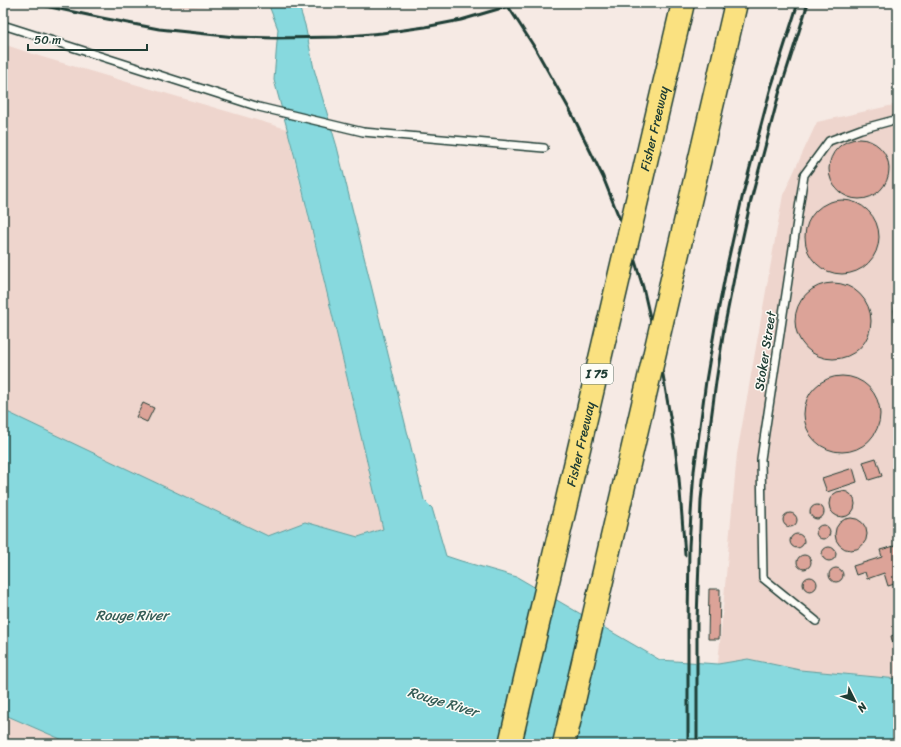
<svg xmlns="http://www.w3.org/2000/svg" width="901" height="747" font-family="Sriracha,sans-serif">
<style>
.built{fill:#eed5cd}
.water{fill:#87d9de;stroke:#5d9b9a}
.building{fill:#dca398;stroke:#1f3d34}
.lines{fill:none;stroke-linecap:round;stroke-linejoin:round}
.service-casing{stroke:#1f3d34;stroke-width:10}
.service{stroke:#fdfcf7;stroke-width:7}
.rail{stroke:#1f3d34;stroke-width:3}
.motorway-bridge-casing{stroke:#1f3d34;stroke-width:25;stroke-linecap:butt}
.motorway-bridge{stroke:#fae180;stroke-width:22}
.labels{text-anchor:middle;dominant-baseline:central;stroke-width:3;stroke-linejoin:round;paint-order:stroke}
.shield{fill:#fdfcf7;stroke:#62766e;stroke-width:1}
.shield-label{font-size:12px;font-weight:bold;fill:#1f3d34}
.street-label{font-size:13px;fill:#1f3d34;stroke:#fdfcf7}
.water-label{font-size:14px;font-style:italic;fill:#345c56;stroke:#fdfcf7}
</style>
<rect width="100%" height="100%" fill="#f6eae4"/>
<filter id="ink" filterUnits="userSpaceOnUse"><feTurbulence type="fractalNoise" baseFrequency=".025" numOctaves="2"/><feDisplacementMap in="SourceGraphic" scale="8" xChannelSelector="R" yChannelSelector="G"/><feConvolveMatrix kernelMatrix="1 2 1 2 8 2 1 2 1" color-interpolation-filters="sRGB"/></filter>
<g filter="url(#ink)">
<g class="built">
<polygon points="82,3 246,3 193,7"/>
<polygon points="3,44 42,57 287,129 383,529 358,537 305,522 268,536 3,410"/>
<polygon points="898,104 898,679 800,670 748,659 718,664 737,454 783,195 817,122"/>
<polygon points="3,714 72,744 3,744"/>
</g>
<polygon class="water" points="268,3 298,3 305,25 314,69 337,147 424,500 432,508 446,556 461,561 517,577 660,660 718,664 748,659 800,670 898,679 898,744 72,744 3,714 3,410 268,536 305,522 358,537 383,529 295,158 274,80 278,29"/>
<g class="building">
<circle cx="859" cy="169" r="30"/>
<circle cx="842" cy="237" r="37"/>
<circle cx="833" cy="321" r="38"/>
<polygon points="898,297 898,330 895,324 894,310"/>
<circle cx="842" cy="414" r="38"/>
<polygon points="143,403 154,408 147,422 136,417"/>
<polygon points="876,458 882,476 869,480 863,462"/>
<polygon points="853,468 857,482 827,492 822,478"/>
<circle cx="842" cy="504" r="13"/>
<circle cx="817" cy="512" r="7"/>
<circle cx="790" cy="520" r="7"/>
<circle cx="851" cy="534" r="16"/>
<circle cx="823" cy="532" r="7"/>
<circle cx="797" cy="541" r="7"/>
<polygon points="898,545 898,583 888,586 884,573 867,579 865,572 856,575 853,566 882,557 880,550"/>
<circle cx="829" cy="554" r="7"/>
<circle cx="804" cy="562" r="7"/>
<circle cx="836" cy="575" r="7"/>
<circle cx="810" cy="584" r="7"/>
<polygon points="709,589 720,589 719,639 708,639"/>
<polygon points="898,634 898,664 891,636"/>
</g>
<g class="lines">
<g class="service-casing">
<g id="service">
<polyline points="3,25 259,107 363,132 544,148"/>
<polyline points="816,621 763,578 761,459 804,175 829,141 861,129 898,119"/>
</g>
</g>
<use href="#service" class="service"/>
<g class="rail">
<polyline points="37,3 50,7 102,18 159,29 235,37 275,38 338,37 382,33 425,27 461,20 519,3"/>
<polyline points="506,3 535,48 572,114 603,177 630,245 643,287 663,375 675,446 679,479 685,555"/>
<polyline points="688,744 688,622 689,546 692,499 694,471 706,381 715,327 728,261 742,198 770,91 798,3"/>
<polyline points="697,744 697,620 701,500 704,472 716,382 724,329 737,263 751,200 779,94 808,3"/>
</g>
<g class="motorway-bridge-casing">
<g id="motorway-bridge">
<path id="s1" d="M 510,744 L 683,3"/>
<polyline points="564,744 736,3"/>
</g>
</g>
<use href="#motorway-bridge" class="motorway-bridge"/>
</g>
</g>
<g class="labels">
<rect class="shield" x="581" y="364" width="32" height="20" rx="3"/>
<g class="shield-label">
<text x="597" y="374">I 75</text>
</g>
<g class="street-label">
<text stroke="none"><textPath href="#s1" startOffset="632">Fisher Freeway</textPath></text>
<text transform="translate(765 351) rotate(-81)">Stoker Street</text>
<text stroke="none"><textPath href="#s1" startOffset="308">Fisher Freeway</textPath></text>
</g>
<g class="water-label">
<text x="132" y="615">Rouge River</text>
<text transform="translate(443 702) rotate(17)">Rouge River</text>
</g>
</g>
<rect width="901" height="747" fill="none" stroke="#fdfcf7" stroke-width="16"/>
<rect x="8" y="8" width="885" height="731" fill="none" stroke="#1f3d34" stroke-width="1.5" filter="url(#ink)"/>
<g transform="translate(855 701) rotate(132)" stroke="#fdfcf7" stroke-width="3" paint-order="stroke">
<path d="M0-3L7 15L0 10L-7 15Z" fill="#1f3d34"/>
<text y="-6" font-size="11" font-weight="bold" text-anchor="middle" fill="#1f3d34">N</text>
</g>
<path d="M28 44v6h119v-6" fill="none" stroke="#1f3d34" stroke-width="2"/>
<text x="34" y="44" font-size="12" fill="#1f3d34" stroke="#fdfcf7" stroke-width="3" paint-order="stroke">50 m</text>
</svg>
